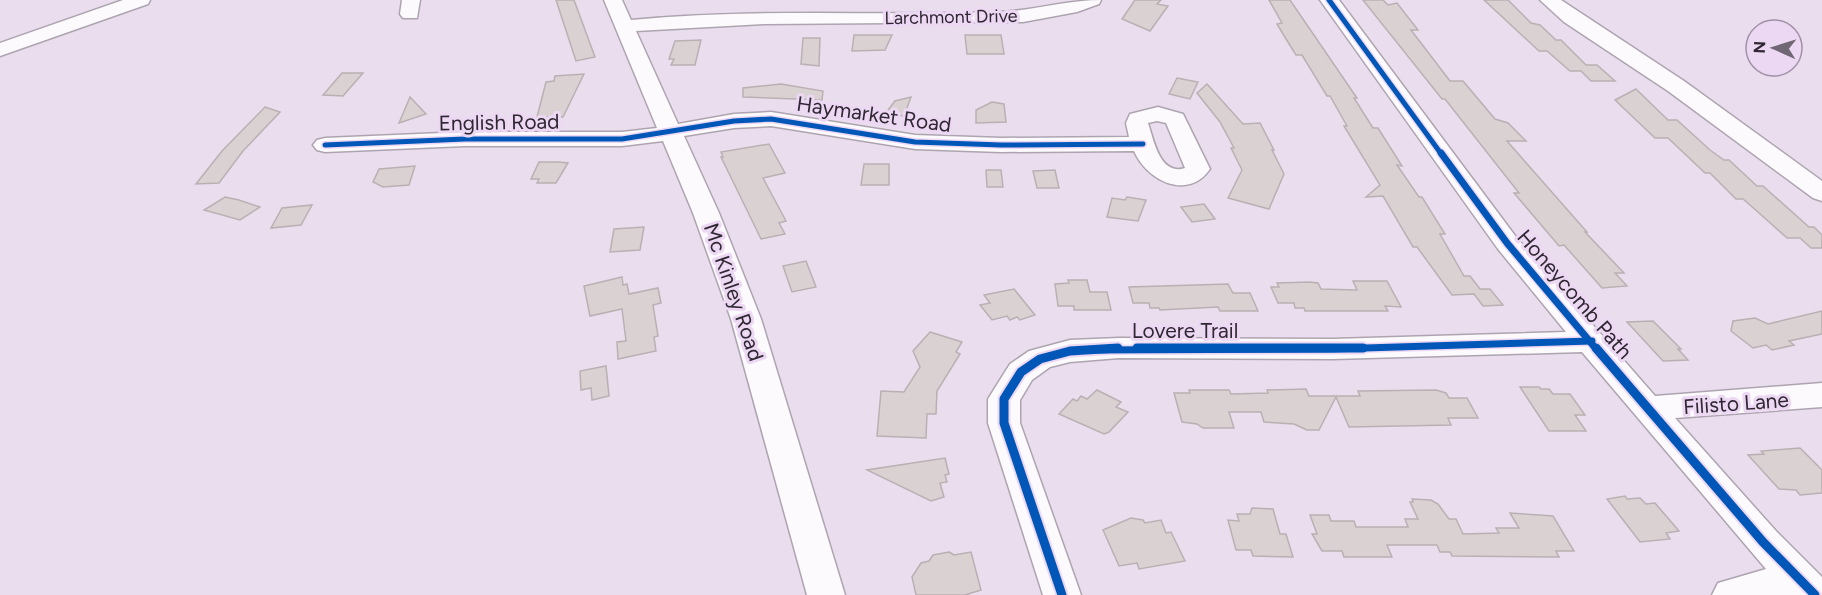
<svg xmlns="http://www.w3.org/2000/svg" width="1822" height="595" font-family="Figtree,sans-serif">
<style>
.building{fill:#dad1d2;stroke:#bab0b3;stroke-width:1.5}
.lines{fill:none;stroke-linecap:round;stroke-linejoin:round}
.minor-casing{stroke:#ada4b0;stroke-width:3}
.minor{fill:#fcfafc;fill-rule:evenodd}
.cycleway-far2-casing{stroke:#edd8f4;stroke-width:8}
.cycleway-far1-casing{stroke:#edd8f4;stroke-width:10}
.cycleway-casing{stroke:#edd8f4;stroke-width:13}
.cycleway-far2{stroke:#0057b8;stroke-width:5}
.cycleway-far1{stroke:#0057b8;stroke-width:7}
.cycleway{stroke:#0057b8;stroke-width:9}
.labels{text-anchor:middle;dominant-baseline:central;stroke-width:6;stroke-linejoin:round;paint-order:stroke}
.far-street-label{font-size:18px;fill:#2f2732;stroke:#edd8f4}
.street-label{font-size:21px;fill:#2f2732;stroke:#edd8f4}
</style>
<rect width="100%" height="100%" fill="#eadeee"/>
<g class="building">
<polygon points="556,0 574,0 595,57 576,61"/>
<polygon points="1135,0 1161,0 1157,4 1168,6 1150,31 1122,19"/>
<polygon points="1269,0 1290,0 1357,98 1354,98 1373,128 1378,128 1402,166 1397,165 1419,197 1422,197 1445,234 1440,234 1464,276 1470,276 1480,289 1490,289 1503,305 1483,306 1474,294 1452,295 1417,247 1413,247 1383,196 1366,197 1380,185 1344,126 1347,126 1330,96 1327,96 1302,55 1296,55 1286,39 1277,24 1282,23"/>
<polygon points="1363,0 1383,0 1388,5 1397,3 1418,30 1411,30 1450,81 1463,81 1495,119 1508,123 1526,141 1507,141 1587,232 1585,232 1624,273 1615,273 1627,286 1602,288 1564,245 1559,246 1514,193 1519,193 1445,99 1442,99"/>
<polygon points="1484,0 1508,0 1531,23 1540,25 1556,40 1561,40 1586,65 1597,65 1615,81 1591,81 1581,71 1570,71 1547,51 1539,51"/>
<polygon points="854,35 892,35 885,50 852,51"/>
<polygon points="965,35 1001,35 1004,54 967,54"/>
<polygon points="803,38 820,38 819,66 801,64"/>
<polygon points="701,40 695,65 671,65 674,59 669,59 675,41"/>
<polygon points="342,73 363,73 343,96 323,95"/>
<polygon points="584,74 563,117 537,117 546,82 554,81 555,76"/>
<polygon points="1177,78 1198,82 1190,99 1169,94"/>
<polygon points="781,84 823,91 822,100 743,97 743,88"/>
<polygon points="1207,84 1243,124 1260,123 1274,150 1272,150 1284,174 1269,209 1228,198 1242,170 1231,148 1234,148 1220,122 1197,93"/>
<polygon points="1636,89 1668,120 1677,120 1710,150 1724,160 1729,160 1757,186 1763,186 1809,227 1814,227 1822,235 1822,248 1811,248 1800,238 1787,238 1750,205 1743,199 1736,199 1710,173 1705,173 1668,138 1655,138 1615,100"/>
<polygon points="410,97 426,114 399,123"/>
<polygon points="911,97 904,116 885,114 895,101"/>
<polygon points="992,102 1004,104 1006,122 976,123 976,110"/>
<polygon points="265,107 280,112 243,151 219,183 196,184 222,151"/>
<polygon points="769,144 785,173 763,178 786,221 779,223 785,234 761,239 721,157 723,157 721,152"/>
<polygon points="539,162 558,162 568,163 556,183 537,183 539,179 531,179"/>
<polygon points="864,164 889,164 889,185 861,185"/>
<polygon points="415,166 409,185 383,187 373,182 379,169"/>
<polygon points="986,170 1001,170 1003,187 987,187"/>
<polygon points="1055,170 1059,188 1037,188 1033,171"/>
<polygon points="225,197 239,200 260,207 240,220 204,210"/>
<polygon points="1127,197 1146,200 1138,221 1107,217 1112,198 1125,200"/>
<polygon points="1204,204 1215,219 1192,222 1181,207"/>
<polygon points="312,205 301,225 271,228 282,208"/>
<polygon points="644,227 640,250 610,252 614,229"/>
<polygon points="806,261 816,287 792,292 783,266"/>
<polygon points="622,277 623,285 627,284 629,294 658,288 661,303 653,305 658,336 654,337 656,351 618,359 617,342 626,341 622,309 590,316 584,286"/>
<polygon points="1068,280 1087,280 1090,292 1107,292 1111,310 1074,310 1074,306 1058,306 1055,284 1069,283"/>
<polygon points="1353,281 1387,281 1401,307 1385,306 1388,311 1305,311 1304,308 1295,308 1294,303 1278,303 1271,287 1279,287 1277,283 1310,282 1318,283 1321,289 1357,290"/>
<polygon points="1228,284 1233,293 1250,293 1258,311 1220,311 1218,307 1160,310 1159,308 1150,308 1149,303 1133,303 1129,287"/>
<polygon points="1014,289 1035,315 1020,320 1017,317 1010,320 1007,316 992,320 980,305 990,303 984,295"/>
<polygon points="1822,311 1822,334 1789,341 1794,345 1772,350 1766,345 1753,348 1731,331 1733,321 1755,318 1768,324"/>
<polygon points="1653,321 1681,349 1678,349 1688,360 1663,361 1627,322"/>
<polygon points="930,332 962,342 956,352 960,354 937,391 936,414 927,414 926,438 877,436 881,391 904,392 920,367 913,351"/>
<polygon points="606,366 609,396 592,400 591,388 581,390 580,371"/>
<polygon points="1520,387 1539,387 1541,389 1549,389 1553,394 1570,394 1585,415 1575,415 1586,431 1549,431"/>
<polygon points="1306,389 1309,396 1360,396 1358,391 1436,390 1446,393 1449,398 1467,398 1478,418 1448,418 1451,425 1349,427 1336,397 1319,430 1307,430 1294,424 1264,422 1261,412 1229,412 1234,428 1203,428 1197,424 1182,422 1174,393 1190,393 1189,390 1229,390 1231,394 1268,393 1267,390"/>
<polygon points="1097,390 1121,402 1116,407 1128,412 1109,432 1104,434 1059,414 1073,399 1077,401 1081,396 1087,399"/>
<polygon points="1800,448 1822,470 1822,493 1800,495 1796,490 1779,489 1748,455 1764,454 1761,451"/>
<polygon points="945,458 949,474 945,475 947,482 940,483 944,497 931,501 867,470"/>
<polygon points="1625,496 1627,499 1640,498 1646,504 1655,503 1679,531 1666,533 1670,539 1640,542 1607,499"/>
<polygon points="1412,499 1431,500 1438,504 1449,519 1456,519 1463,534 1499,533 1496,528 1519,528 1510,513 1553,516 1574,551 1556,551 1559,557 1452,556 1450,552 1440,552 1437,545 1387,545 1392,557 1344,557 1342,551 1322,551 1312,534 1317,534 1310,515 1329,515 1331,521 1354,521 1356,527 1408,527 1405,519 1418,519 1410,502 1413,502"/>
<polygon points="1252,508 1273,509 1280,534 1286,534 1293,557 1253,556 1251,550 1236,550 1228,520 1239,521 1237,514 1250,514"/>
<polygon points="1131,518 1143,520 1145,523 1161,520 1166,533 1171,532 1185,561 1139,569 1137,563 1119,566 1103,530"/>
<polygon points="949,552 954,555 971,552 981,590 965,595 916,595 912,577 921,563 929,561 933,555"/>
</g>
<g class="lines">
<g class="minor-casing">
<g id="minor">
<polygon points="123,0 150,0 148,4 0,56 0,43"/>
<polygon points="402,0 420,0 417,18 403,18 400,14"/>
<path d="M 604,0 L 622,0 L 631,20 C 753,8 875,16 997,12 C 1033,11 1066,0 1101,0 L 1099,4 L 1077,12 L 1023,22 L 764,24 L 636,31 L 678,124 L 734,114 L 771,112 L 915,135 L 1001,138 L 1129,137 L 1126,123 L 1130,114 L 1158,107 L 1183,114 L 1210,169 C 1188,201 1147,181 1134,151 L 1001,152 L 915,149 L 771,126 L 734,128 L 684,136 L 719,213 L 761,319 L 845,595 L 807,595 L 731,319 L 693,213 L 663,141 L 622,146 L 465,146 L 325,152 L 317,150 L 313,145 L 317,140 L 325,138 L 465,132 L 622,132 L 657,128 ZM 1157,121 L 1166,123 L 1185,168 C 1160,176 1154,141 1148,123 Z"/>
<polygon points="1320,0 1339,0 1516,237 1655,396 1822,383 1822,407 1675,418 1776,531 1822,577 1822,595 1712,595 1718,583 1766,569 1582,352 1333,359 1119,358 1070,362 1050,367 1032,380 1020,400 1020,423 1081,595 1043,595 988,423 988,399 1010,364 1029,351 1070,340 1119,338 1333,339 1566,332 1498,249"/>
<polygon points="1540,0 1561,0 1684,81 1822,181 1822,201 1813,198 1668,91 1564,22"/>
</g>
</g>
<use href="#minor" class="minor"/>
<g class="cycleway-far2-casing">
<g id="cycleway-far2">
<polyline points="1329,0 1442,155"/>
<polyline points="325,145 465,139 622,139 734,121 771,119 915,142 1001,145 1143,144"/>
</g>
</g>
<g class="cycleway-far1-casing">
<g id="cycleway-far1">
<polyline points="1441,153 1507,243 1597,350"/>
<polyline points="1093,350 1333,349 1592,341"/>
</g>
</g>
<g class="cycleway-casing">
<g id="cycleway">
<polyline points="1137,348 1363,348"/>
<polyline points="1596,348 1763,542 1815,595"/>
<polyline points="1062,595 1004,423 1004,399 1021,372 1040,359 1070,351 1118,348"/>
</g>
</g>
<use href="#cycleway-far2" class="cycleway-far2"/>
<use href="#cycleway-far1" class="cycleway-far1"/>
<use href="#cycleway" class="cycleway"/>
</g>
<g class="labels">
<g class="far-street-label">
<text transform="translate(951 17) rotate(-1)">Larchmont Drive</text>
</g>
<g class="street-label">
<text transform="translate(874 114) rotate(8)">Haymarket Road</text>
<text transform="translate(499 122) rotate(-1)">English Road</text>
<text transform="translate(734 292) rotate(71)">Mc Kinley Road</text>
<text transform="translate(1575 294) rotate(49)">Honeycomb Path</text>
<text x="1185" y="330">Lovere Trail</text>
<text transform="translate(1736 403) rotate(-4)">Filisto Lane</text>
</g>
</g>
<g transform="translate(1774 48) rotate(273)"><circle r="28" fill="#edd8f4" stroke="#a191a6" stroke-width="1.5"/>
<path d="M0-4.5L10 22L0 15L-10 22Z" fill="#706774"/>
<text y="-9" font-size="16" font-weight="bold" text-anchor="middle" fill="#2f2732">N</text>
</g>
</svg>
